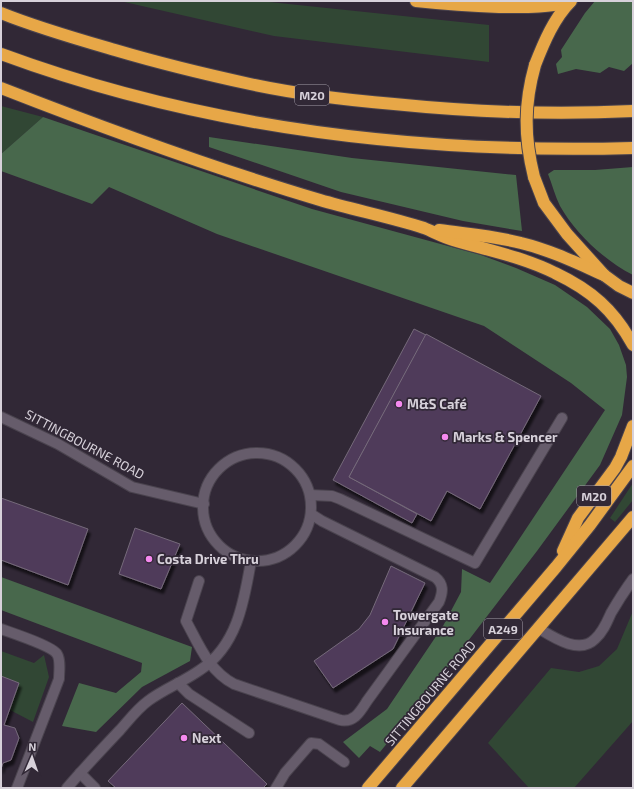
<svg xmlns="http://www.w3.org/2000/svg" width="634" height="789" font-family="'Exo 2',sans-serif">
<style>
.green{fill:#314734}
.forest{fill:#48684c}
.building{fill:#4f3a5a;stroke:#756a7a;filter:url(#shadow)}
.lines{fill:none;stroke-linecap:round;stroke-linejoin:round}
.minor-casing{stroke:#4a434e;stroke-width:12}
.highway-casing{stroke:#4a434e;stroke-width:14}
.minor{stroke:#665c6b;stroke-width:10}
.highway{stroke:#e7a747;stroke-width:12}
.highway-bridge-casing{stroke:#4a434e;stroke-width:14;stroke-linecap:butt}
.highway-bridge{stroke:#e7a747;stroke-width:12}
.poi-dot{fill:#f589ef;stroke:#312836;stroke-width:1.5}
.labels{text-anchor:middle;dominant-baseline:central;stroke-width:3.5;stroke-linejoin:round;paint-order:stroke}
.shield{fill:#312836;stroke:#a59ea9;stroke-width:1}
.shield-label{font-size:12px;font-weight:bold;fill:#d7d1da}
.poi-label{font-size:13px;font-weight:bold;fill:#d7d1da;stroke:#312836;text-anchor:start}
.street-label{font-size:13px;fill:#d7d1da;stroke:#312836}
</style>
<defs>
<filter id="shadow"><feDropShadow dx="2.5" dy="4.5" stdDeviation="1" flood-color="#0009"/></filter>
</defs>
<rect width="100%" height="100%" fill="#312836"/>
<g class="green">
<polygon points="120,1 260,1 489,25 489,62 274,36"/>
<polygon points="1,106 43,117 1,154"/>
<polygon points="633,483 633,500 615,522 610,518"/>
<polygon points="633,611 633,721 574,788 529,788 488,743 551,668 579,672 599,666 617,649"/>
<polygon points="1,651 34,663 44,655 49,677 33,722 10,710 19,683 1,676"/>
</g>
<g class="forest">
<polygon points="595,1 633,1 633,63 624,71 609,67 600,73 576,69 558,74 556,64 562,57 561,50 585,13"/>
<polygon points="43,117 312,209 481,255 516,268 555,285 587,307 610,329 619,345 626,365 627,377 622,415 600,465 537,551 432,688 380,752 370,746 359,758 343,742 387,709 443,626 461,592 462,569 490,583 605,410 571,383 484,326 217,234 109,187 92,204 1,171 1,154"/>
<polygon points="209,137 352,158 516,175 522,231 463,221 341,192 209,147"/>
<path d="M 633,167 L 633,275 C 605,261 575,233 560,206 C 555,196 552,184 548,174 L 554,170 L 595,170 Z"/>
<polygon points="1,577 192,647 190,661 142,687 96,732 62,726 79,683 116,693 141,672 142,663 1,610"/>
</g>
<g class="building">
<polygon points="414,329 426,335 349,477 417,514 412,523 333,480"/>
<polygon points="426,334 541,396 480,509 447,491 431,521 349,477"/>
<polygon points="1,498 88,529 68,585 1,560"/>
<polygon points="135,528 180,544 161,589 119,574"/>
<polygon points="391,566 425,583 393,649 333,688 314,661 359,629 370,615"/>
<polygon points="1,676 19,683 4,725 15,728 19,738 11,760 3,763 1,769"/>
<polygon points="182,703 267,784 263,788 116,788 108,781"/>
</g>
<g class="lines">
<g class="minor-casing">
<g id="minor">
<polyline points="1,417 58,444 132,487 204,504"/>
<circle cx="257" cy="507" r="54"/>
<polyline points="310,495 332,496 340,499 475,563 562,418"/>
<path d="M 199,581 L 186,621 C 199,645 209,671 234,684 L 340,720 C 354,723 360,712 367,701 L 439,602 C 443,592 444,584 435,577 L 322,521 L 311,514"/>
<path d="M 538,628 C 553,637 579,655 595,639 C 603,632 607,622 611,613 C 618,601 625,590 633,579"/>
<path d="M 1,629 C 12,633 52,646 57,654 C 61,660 59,672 59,679 L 17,788"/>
<polyline points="178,683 189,694 249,733"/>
<polyline points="80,773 95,788"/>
<path d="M 67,788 C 84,768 102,749 120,730 C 129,720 137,709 148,701 C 164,689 183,682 200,670 C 237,646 244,602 251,561"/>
<polyline points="276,788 285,773 311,743 319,744 344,762"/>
</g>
</g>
<g class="highway-casing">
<g id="highway">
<path d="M 416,1 C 444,4 471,6 499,7 C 523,7 546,8 570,2"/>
<path d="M 1,13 C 38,28 77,39 115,50 C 159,63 204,74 250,84 C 297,94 346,100 394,104 C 473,112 553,115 633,111"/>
<path d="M 1,54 C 204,129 417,154 633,148"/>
<path d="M 535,65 C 544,42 554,18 571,1"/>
<path d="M 1,88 C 106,129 212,168 320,200 C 354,210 390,217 424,228 C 434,232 443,237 453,240 C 487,250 523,257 555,273 C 591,290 614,310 633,345"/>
<polyline points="534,177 544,203 567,234 604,275 619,286 633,293"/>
<path d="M 439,230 C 467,234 495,236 521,243 C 550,250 577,263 604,275"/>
<polyline points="563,551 578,518 615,468 621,457 633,426"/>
<polyline points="368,788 556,567 590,525 633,466"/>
<polyline points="402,788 633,517"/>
</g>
</g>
<use href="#minor" class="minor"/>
<use href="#highway" class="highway"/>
<g class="highway-bridge-casing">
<path id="highway-bridge" d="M 534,177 C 524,137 524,104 535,65"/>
</g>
<use href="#highway-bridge" class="highway-bridge"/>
</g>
<g class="poi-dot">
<circle cx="399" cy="404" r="4"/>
<circle cx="445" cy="437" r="4"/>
<circle cx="149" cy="559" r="4"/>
<circle cx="385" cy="622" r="4"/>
<circle cx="184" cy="738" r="4"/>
</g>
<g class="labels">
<g class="shield">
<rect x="295" y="85" width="34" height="20" rx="3"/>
<rect x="577" y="486" width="34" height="20" rx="3"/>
<rect x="484" y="619" width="38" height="20" rx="3"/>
</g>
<g class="shield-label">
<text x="312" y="95">M20</text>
<text x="594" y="496">M20</text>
<text x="503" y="629">A249</text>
</g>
<g class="poi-label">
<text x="407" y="404">M&amp;S Café</text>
<text x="453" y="437">Marks &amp; Spencer</text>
<text x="157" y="559">Costa Drive Thru</text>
<text x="393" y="615">Towergate<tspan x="393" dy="15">Insurance</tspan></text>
<text x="192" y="738">Next</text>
</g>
<g class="street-label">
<text transform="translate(85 444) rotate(28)">SITTINGBOURNE ROAD</text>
<text transform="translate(430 693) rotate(-50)">SITTINGBOURNE ROAD</text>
</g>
</g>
<rect width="634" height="789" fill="none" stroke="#d7d1da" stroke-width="4"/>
<g transform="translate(32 757) rotate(2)" stroke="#312836" stroke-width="3" paint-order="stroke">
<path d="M0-3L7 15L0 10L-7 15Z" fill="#d7d1da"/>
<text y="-6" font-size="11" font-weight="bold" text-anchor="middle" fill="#d7d1da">N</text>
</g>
</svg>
